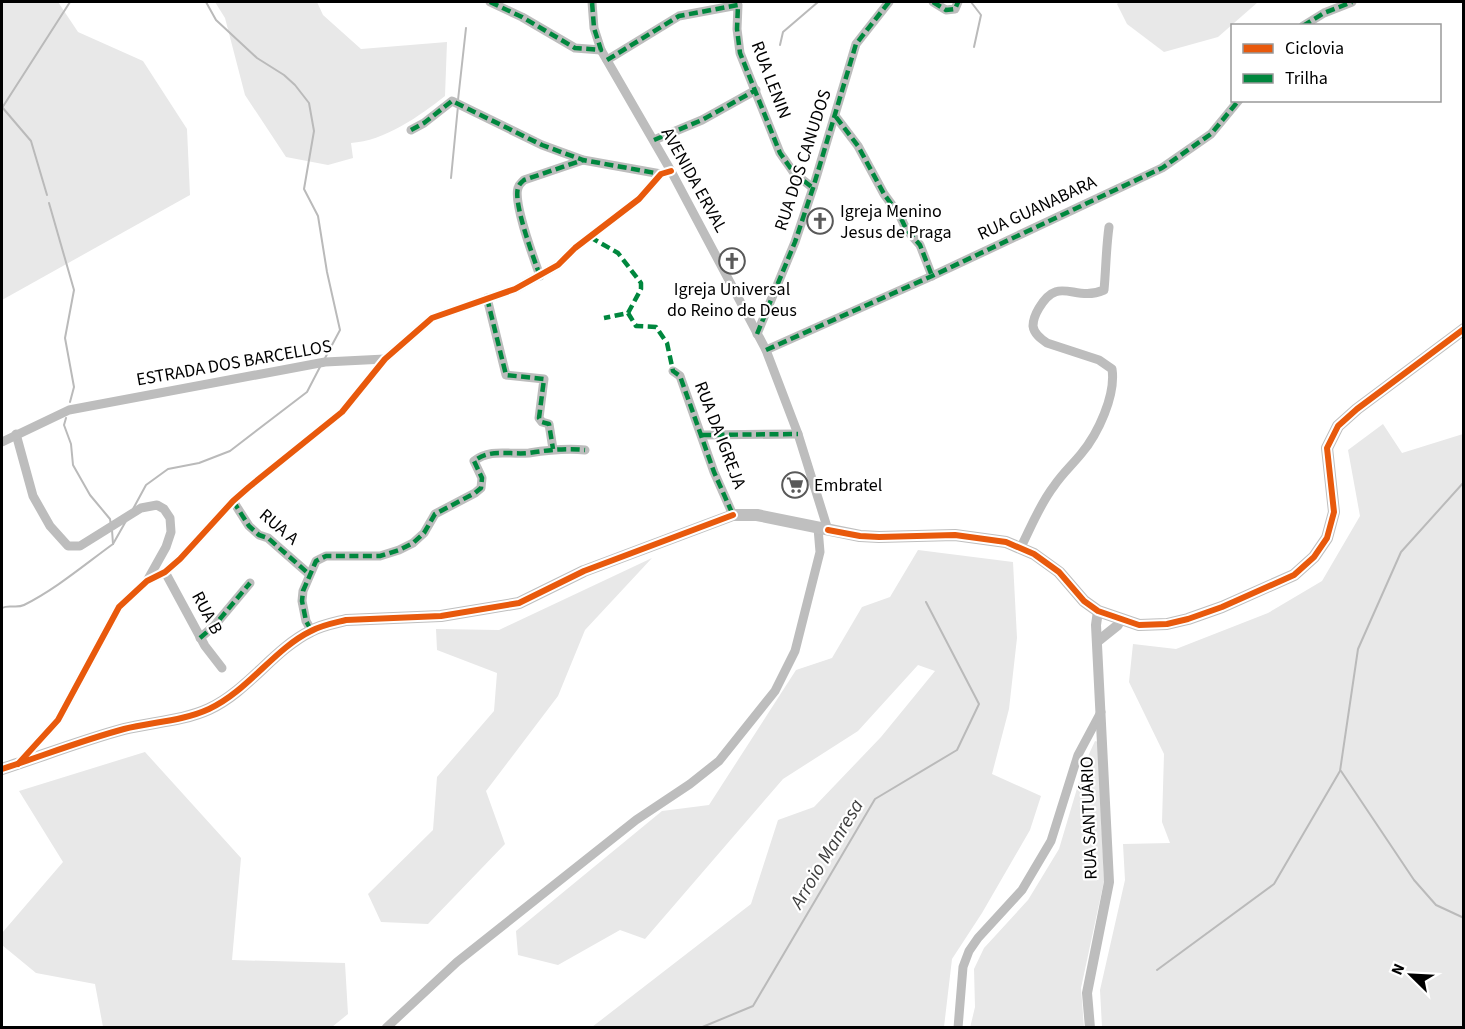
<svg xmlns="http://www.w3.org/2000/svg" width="1465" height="1029" font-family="'Source Sans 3',sans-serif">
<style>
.green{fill:#e8e8e8}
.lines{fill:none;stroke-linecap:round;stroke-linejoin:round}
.stream{stroke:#bababa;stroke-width:2}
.minor{stroke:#bdbdbd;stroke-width:9}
.tertiary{stroke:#bdbdbd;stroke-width:10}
.secondary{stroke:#bfbfbf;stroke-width:12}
.quiet{stroke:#00873e;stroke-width:4.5;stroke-dasharray:9 4.5;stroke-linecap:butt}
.cycleway-casing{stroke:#fff;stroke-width:10}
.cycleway{stroke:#e8590c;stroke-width:6}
.labels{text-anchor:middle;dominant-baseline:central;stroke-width:4.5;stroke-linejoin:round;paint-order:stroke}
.street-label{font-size:18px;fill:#000;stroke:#fff}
.poi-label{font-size:18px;fill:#000;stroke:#fff;text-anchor:start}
.water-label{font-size:20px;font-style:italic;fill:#3e3e3e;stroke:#fff}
</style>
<rect width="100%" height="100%" fill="#fff"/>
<g class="green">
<polygon points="2,2 58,2 78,32 143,61 187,129 190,195 2,300"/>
<path d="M 215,2 L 317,2 L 323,15 L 361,49 L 447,42 L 445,96 C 420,116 384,141 351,143 L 353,158 L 328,165 L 286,157 L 245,95 L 225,18 Z"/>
<polygon points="1119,2 1258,2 1218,37 1164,52 1127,24 1117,4"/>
<polygon points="1383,424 1402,453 1463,434 1463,1027 1102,1027 1100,990 1125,880 1123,844 1170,843 1162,822 1164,754 1129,682 1133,644 1176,649 1268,613 1322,581 1360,516 1348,450"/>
<polygon points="918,550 1013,562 1017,638 1009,709 992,774 1041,796 1030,830 982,913 952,959 944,1027 592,1027 751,904 778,820 814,807 881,737 935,671 918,665 858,731 783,779 645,939 620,930 558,965 518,955 516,931 662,811 709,805 796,670 832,658 862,607 890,597"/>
<polygon points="652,558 585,630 558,696 486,791 505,844 428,924 381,922 368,894 433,830 437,777 494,711 497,673 437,650 436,629 499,630"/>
<polygon points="1095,741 1098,742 1104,881 1081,988 1084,1027 970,1028 975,1007 974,969 984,948 1028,900 1059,849 1084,765"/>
<polygon points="145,752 241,858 232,960 345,963 348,1014 332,1027 103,1027 95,984 36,973 2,945 2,933 63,862 19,791"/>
</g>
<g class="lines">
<g class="stream">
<polyline points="206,2 216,20 257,58 284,75 295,85 309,103 314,131 304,189 318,216 327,272 340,330 324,360"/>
<polyline points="971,2 981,15 974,47"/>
<polyline points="780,45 783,32 818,2"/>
<polyline points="458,100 466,28"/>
<polyline points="2,107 31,141 47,195"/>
<polyline points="2,108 70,2"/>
<polyline points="451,178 458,106"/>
<polyline points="49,203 74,290 65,338 74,387 70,402"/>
<polyline points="66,418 64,425 71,444 73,465 90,495 110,519 111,525"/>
<polyline points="133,509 146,485 168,469 199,463 230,451 307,392 321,365"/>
<polyline points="113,544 126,521"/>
<path d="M 2,608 C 9,604 16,609 24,605 C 56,589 84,565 113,544 L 112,530"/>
<polyline points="1341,771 1414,880 1436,905 1464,918"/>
<polyline points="1157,970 1274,884 1340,771 1358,649 1401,552 1464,482"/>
<polyline points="700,1028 753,1006 875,799 957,750 979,704 926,602"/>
</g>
<g class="minor">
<polyline points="490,2 522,17 575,48 601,50"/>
<polyline points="592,2 594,28 601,50 671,171 766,350 798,434 828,530"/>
<polyline points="933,2 946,10 955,9 958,2"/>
<polyline points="1303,26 1324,13 1352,2"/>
<polyline points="607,60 679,16 738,5 737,29 740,53 780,153 794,173 813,188"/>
<polyline points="836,117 858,146 884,194 900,216 906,229 920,245 932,276"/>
<polyline points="411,130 424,123 452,101 542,145 583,160 661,174"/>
<polyline points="654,140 702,120 756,90"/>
<path d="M 540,276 C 534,259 513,203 518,188 C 519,184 521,183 524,180 L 583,160"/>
<polyline points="487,298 506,375 544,379 539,418 542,422 549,424 553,449"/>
<polyline points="757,334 795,242 813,188 856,44 889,2"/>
<polyline points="766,350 932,276 1162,168 1211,134 1239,100"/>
<polyline points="673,371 680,376 714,472 733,515"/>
<polyline points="16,434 33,496 50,526 68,546 80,546 141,508 157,505 164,509 170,518 171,532 166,547 147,581"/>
<polyline points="702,435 798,434"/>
<polyline points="2,442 69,410 325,362 385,359"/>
<polyline points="233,501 249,526 259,535 268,538 309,574"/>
<path d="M 1021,547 C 1031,527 1040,504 1054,486 C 1062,474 1072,465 1081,454 C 1098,434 1116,395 1112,369 L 1099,360 L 1047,343 C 1041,339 1034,334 1033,326 C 1033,319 1036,313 1039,308 C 1059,274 1074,303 1104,290 C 1106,269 1106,248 1109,227"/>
<polyline points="165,572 205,646 222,668"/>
<path d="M 311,630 L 306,621 L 302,601 L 303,591 L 316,561 L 326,556 L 380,556 L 399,550 L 413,543 L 424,533 L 435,514 L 475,493 L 481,488 L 482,478 L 474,461 C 491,448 509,455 529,453 C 548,450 566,448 585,450"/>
<polyline points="200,638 214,626 250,583"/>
<polyline points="19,763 58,720 119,607 147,581 165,572 180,559 233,501 249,487 342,412 385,359 432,318 515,289 558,265 575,248 639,199 661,174 671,171"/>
<polyline points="386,1028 457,962 636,820 690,784 719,761 775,691 795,651 820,552 818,528"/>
<polyline points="958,1028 963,967 969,951 978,938 1022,890 1051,841 1078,755 1101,712"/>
</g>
<g class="tertiary">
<polyline points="1098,641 1118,625 1120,620"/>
<polyline points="1090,1028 1087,993 1109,882 1096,625 1098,611"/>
</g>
<path class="secondary" d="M 2,769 C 42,756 83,740 124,729 C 152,722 183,721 209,709 C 248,691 274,649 311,631 C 322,625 334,623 346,620 L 441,616 L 519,603 L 584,571 L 733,515 L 757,515 L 860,536 L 879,537 L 955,535 L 1006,542 L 1034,554 L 1059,572 L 1084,601 L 1098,611 L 1139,625 L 1167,624 L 1188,619 L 1222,607 L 1294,575 L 1314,557 L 1327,538 L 1334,512 L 1327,448 L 1338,426 L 1357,409 L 1464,329"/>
<g class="quiet">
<polyline points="490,2 522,17 575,48 601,50 594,28 592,2"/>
<polyline points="933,2 946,10 955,9 958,2"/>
<polyline points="1303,26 1324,13 1352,2"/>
<polyline points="607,60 679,16 738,5 737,29 740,53 780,153 794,173 813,188"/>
<polyline points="836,117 858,146 884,194 900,216 906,229 920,245 932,276"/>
<polyline points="411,130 424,123 452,101 542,145 583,160 661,174"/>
<polyline points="654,140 702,120 756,90"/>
<polyline points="590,237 618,253 641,283 641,289 628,313 604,318"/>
<path d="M 540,276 C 534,259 513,203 518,188 C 519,184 521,183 524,180 L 583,160"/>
<polyline points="487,298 506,375 544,379 539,418 542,422 549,424 553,449"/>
<polyline points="628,313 636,326 656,327 667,343 673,371 680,376 714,472 733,515"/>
<polyline points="757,334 795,242 813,188 856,44 889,2"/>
<polyline points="766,350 932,276 1162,168 1211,134 1239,100"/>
<polyline points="702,435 798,434"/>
<polyline points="233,501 249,526 259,535 268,538 309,574"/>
<path d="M 311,630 L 306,621 L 302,601 L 303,591 L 316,561 L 326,556 L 380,556 L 399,550 L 413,543 L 424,533 L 435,514 L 475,493 L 481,488 L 482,478 L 474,461 C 491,448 509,455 529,453 C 548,450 566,448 585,450"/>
<polyline points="200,638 214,626 250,583"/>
</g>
<g class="cycleway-casing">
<g id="cycleway">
<polyline points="828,530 860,536 879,537 955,535 1006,542 1034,554 1059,572 1084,601 1098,611 1139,625 1167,624 1188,619 1222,607 1294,575 1314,557 1327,538 1334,512 1327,448 1338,426 1357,409 1464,329"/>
<polyline points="18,764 58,720 119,607 147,581 165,572 180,559 233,501 249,487 342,412 385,359 432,318 515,289 558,265 575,248 639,199 661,174 671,171"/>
<path d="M 2,769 C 42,756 83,740 124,729 C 152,722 183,721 209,709 C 248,691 274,649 311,631 C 322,625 334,623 346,620 L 441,616 L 519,603 L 584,571 L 733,515"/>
</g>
</g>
<use href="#cycleway" class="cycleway"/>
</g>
<defs>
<g id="church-ring" transform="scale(1.35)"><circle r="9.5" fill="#fff" stroke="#595959" stroke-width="1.5"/><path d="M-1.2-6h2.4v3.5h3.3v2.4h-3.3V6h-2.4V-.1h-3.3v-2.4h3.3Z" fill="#595959"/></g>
<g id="supermarket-ring" transform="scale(1.35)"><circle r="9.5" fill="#fff" stroke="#595959" stroke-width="1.5"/><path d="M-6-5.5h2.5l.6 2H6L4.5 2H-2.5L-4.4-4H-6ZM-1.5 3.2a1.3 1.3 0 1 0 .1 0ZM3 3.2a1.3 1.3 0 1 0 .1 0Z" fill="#595959"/></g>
</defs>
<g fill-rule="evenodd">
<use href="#church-ring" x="820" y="221"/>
<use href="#church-ring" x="732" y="261"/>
<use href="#supermarket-ring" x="795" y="485"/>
</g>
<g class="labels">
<g class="street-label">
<text transform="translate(771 80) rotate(69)">RUA LENIN</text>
<text transform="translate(803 160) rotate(-72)">RUA DOS CANUDOS</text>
<text transform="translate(694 180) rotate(61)">AVENIDA ERVAL</text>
<text transform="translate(1037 208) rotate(-25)">RUA GUANABARA</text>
<text transform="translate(234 363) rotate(-10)">ESTRADA DOS BARCELLOS</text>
<text transform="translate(720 435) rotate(69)">RUA DA IGREJA</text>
<text transform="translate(279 527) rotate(40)">RUA A</text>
<text transform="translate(207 613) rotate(62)">RUA B</text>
<text transform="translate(1089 818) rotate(-92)">RUA SANTUÁRIO</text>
</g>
<g class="poi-label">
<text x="840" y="211">Igreja Menino<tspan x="840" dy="21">Jesus de Praga</tspan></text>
<text x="732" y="289" text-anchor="middle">Igreja Universal<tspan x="732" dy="21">do Reino de Deus</tspan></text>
<text x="814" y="485">Embratel</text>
</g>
<g class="water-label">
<text transform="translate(827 854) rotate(-59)">Arroio Manresa</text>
</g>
</g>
<rect width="1465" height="1029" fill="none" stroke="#000000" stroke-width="6"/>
<rect x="1231" y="24" width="210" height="78" fill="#ffffff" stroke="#999999" stroke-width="1.5"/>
<rect x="1243" y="44" width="30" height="9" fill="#e8590c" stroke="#999999" stroke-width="1.5"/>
<text x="1285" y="54" font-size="18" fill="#000000">Ciclovia</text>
<rect x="1243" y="74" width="30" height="9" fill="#00873e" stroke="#999999" stroke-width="1.5"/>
<text x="1285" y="84" font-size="18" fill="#000000">Trilha</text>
<g transform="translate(1411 975) rotate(294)" stroke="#ffffff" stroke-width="4.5" paint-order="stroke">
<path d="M0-4.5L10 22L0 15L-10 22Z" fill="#000000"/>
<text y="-9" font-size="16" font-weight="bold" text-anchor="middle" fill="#000000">N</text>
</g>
</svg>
